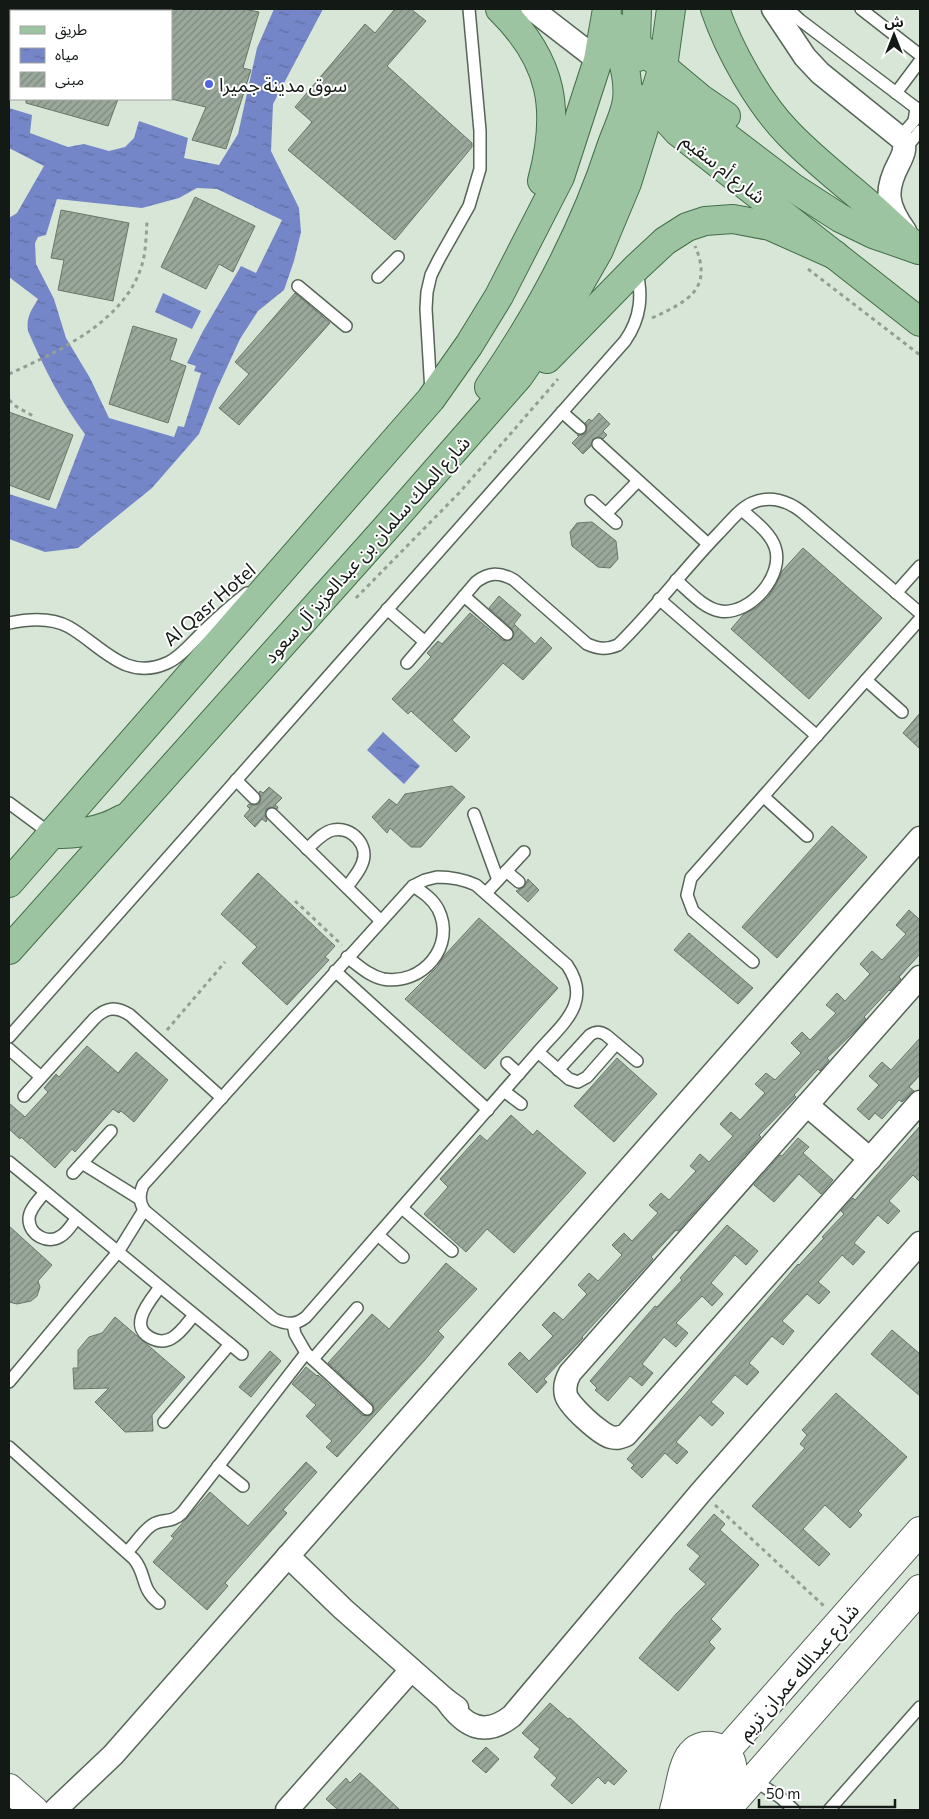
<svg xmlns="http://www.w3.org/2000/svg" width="929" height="1819" font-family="Commissioner,'Noto Sans Arabic',sans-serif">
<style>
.water{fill:url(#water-ripples);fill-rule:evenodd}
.building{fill:url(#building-hatch);stroke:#697769}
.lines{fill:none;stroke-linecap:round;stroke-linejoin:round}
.service-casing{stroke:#576558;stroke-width:14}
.minor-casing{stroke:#576558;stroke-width:25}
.tertiary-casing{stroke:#576558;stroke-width:30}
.primary-casing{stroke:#426e47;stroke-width:30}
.path{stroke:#939f93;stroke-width:3;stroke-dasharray:4 4;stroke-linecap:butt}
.service{stroke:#fff;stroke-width:11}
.minor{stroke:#fff;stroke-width:22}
.tertiary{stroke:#fff;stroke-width:28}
.primary{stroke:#9dc4a1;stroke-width:28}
.poi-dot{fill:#5166db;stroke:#fff;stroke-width:2}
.labels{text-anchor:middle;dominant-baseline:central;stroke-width:4;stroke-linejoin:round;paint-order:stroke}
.poi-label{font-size:19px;fill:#131914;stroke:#fff;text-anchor:start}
.street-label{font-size:19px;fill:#131914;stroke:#fff}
</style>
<defs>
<pattern id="water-ripples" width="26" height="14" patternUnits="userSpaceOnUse" patternTransform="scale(1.25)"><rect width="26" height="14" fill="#7486c8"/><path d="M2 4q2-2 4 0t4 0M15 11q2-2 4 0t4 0" fill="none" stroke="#5e6da1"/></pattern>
<pattern id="building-hatch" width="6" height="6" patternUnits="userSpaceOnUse" patternTransform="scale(1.25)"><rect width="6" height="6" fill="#99a89a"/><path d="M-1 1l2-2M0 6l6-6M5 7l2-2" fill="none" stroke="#7c887c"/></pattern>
</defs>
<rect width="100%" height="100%" fill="#d7e6d7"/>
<g class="water">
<path d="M 274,9 L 323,9 L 273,104 L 271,151 L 299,208 L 301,232 L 294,261 L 284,290 L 258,311 L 240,339 L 217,389 L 199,434 L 152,488 L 78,548 L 45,552 L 9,539 L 9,494 L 56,509 L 85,434 C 60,400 45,370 28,331 C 26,317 31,311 38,299 L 9,277 L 9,218 L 17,213 L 44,166 L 9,148 L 9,108 L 32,115 L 30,133 L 68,147 L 84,144 L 109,151 L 125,147 L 134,138 L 139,121 L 188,138 L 184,158 L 219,165 L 238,134 L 257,48 ZM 197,188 L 217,189 L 282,220 L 256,273 L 241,266 L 203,331 L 187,363 L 196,366 L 194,371 L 201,373 L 184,427 L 178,426 L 174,437 L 109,418 L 90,378 L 66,338 L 54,299 L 36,264 L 35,243 L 38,237 L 46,235 L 57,199 L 142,208 L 179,198 Z"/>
<polygon points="163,293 201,311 192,329 155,312"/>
<polygon points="383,732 420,766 404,784 367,750"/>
</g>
<g class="building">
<polygon points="171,9 244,9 259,12 243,68 251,70 226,149 192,140 206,107 171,99"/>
<polygon points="395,9 411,9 426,21 387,66 472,143 472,147 395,240 288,150 312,122 295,107 365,24 375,33"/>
<polygon points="26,99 118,99 108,126 26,103"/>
<polygon points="195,197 255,226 233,272 219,264 206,289 161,267"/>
<polygon points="61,210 129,223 113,301 58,290 64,260 51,258"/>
<polygon points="295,293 330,323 239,425 219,408 249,374 235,362"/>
<polygon points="133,326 177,339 170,360 186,366 168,423 109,404"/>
<polygon points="9,412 73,435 49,500 9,485"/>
<polygon points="599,413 610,424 603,431 607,435 603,439 599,437 593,439 591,446 583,454 572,443 579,436 577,435 582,435 586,433 587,426 585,423 589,419 592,421"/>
<polygon points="592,522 616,541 618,559 610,568 598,567 572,546 570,532 577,523"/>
<polygon points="803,548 882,618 809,699 731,629 743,615 757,607 768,597 776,585 782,571"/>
<polygon points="499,596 521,615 514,624 535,644 541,637 552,648 523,680 503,663 452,720 470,737 456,752 411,711 408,714 392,699 431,657 427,653 438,641 442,644 470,613 502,640 506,641 512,639 514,635 512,629 489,608"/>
<polygon points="920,713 920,749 903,733"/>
<polygon points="452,786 465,797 421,847 411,847 390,828 387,833 372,817 389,799 397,805 405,794"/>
<polygon points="269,787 282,798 275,805 278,807 277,809 270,807 266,809 265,816 267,820 266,822 262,819 255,827 244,816 250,809 247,806 249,804 255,805 259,804 261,799 259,792 260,791 263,793"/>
<polygon points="832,826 867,857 777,958 742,927"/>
<polygon points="258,873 335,946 325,957 329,960 287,1005 242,963 257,947 221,914"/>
<polygon points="528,879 539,890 528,902 516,891 524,887"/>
<polygon points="909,910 919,919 920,917 920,954 899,977 901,979 890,991 889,990 864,1017 866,1019 855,1031 827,1058 829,1060 820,1071 818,1069 794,1095 796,1097 759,1135 761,1137 678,1231 676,1230 651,1257 653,1259 582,1337 583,1338 544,1379 547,1382 537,1393 508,1364 520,1352 529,1361 553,1336 542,1325 554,1312 563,1320 587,1294 578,1285 589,1273 598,1281 622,1255 612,1245 624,1233 632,1241 658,1213 649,1205 661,1193 669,1200 696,1171 690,1166 700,1154 709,1162 733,1136 720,1124 731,1112 740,1120 765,1093 755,1084 766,1073 775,1080 801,1053 791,1043 802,1032 810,1040 836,1013 826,1005 837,993 845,1001 870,974 860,964 872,951 882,960 906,934 896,925"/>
<polygon points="479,918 558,988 485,1069 405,999 438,966 443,957"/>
<polygon points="689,933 753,988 738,1004 674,950"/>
<polygon points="920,1038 920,1075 909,1087 914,1091 902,1102 899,1100 882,1119 875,1113 869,1120 857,1109 879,1085 869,1076 882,1062 891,1070"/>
<polygon points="87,1046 118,1073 136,1052 168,1080 134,1122 121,1111 119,1113 113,1109 75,1152 72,1149 55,1168 21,1137 20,1139 9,1129 9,1103 25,1117 48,1092 44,1088 56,1074 59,1077"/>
<polygon points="617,1058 657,1094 614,1142 574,1106"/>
<polygon points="511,1115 533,1135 537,1130 586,1173 514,1253 487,1229 466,1252 424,1214 448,1187 440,1179 480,1135 487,1141"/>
<polygon points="920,1126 920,1182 913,1175 889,1201 900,1211 888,1224 878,1215 854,1243 865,1252 853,1265 842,1255 818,1282 830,1292 819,1304 807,1294 782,1321 794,1331 783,1345 772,1336 749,1363 759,1372 747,1385 735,1375 711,1402 724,1413 712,1426 700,1415 676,1442 688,1452 677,1464 665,1453 642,1478 631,1468 634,1465 627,1459 682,1398 798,1264 799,1265 824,1238 822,1237 844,1214 841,1211 853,1198 855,1200"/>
<polygon points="798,1138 809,1147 803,1153 833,1180 821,1194 799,1174 774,1202 754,1185 780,1155 782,1156"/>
<polygon points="727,1225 758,1251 746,1265 735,1255 711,1283 723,1294 712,1306 702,1296 676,1323 688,1333 676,1347 664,1337 642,1364 653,1373 642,1386 630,1376 608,1401 595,1390 597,1388 590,1381 655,1306 657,1307 682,1280 680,1278"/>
<polygon points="9,1226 52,1265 38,1281 40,1287 37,1296 31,1301 17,1304 9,1302"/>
<polygon points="446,1263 477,1289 438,1331 444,1337 424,1361 337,1457 326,1447 332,1441 306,1416 316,1405 292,1384 306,1367 317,1376 318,1375 362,1415 366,1416 372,1414 374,1410 372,1403 328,1363 372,1314 389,1329"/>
<polygon points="115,1317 185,1377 152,1415 153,1431 125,1432 95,1402 109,1388 74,1389 73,1368 78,1368 78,1350 89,1337 102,1333"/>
<polygon points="892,1330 920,1354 920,1396 871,1354"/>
<polygon points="270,1351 281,1361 251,1397 239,1387"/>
<polygon points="836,1393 907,1457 858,1511 862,1515 850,1528 825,1505 803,1529 830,1554 819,1566 752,1506 805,1448 800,1444 807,1435 802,1430"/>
<polygon points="306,1462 317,1472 283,1510 287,1513 225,1583 228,1586 207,1610 153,1562 174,1538 171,1536 210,1492 248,1526"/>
<polygon points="714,1514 725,1524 720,1530 759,1565 711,1619 721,1629 709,1642 715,1648 678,1691 639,1658 676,1614 706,1584 689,1569 700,1556 687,1545"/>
<polygon points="550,1703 568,1719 570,1718 627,1771 614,1785 608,1780 605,1784 598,1777 572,1804 551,1785 557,1778 534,1757 540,1749 522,1733"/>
<polygon points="486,1747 499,1759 486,1773 472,1761"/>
<polygon points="360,1773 368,1780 400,1810 338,1810 326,1799 346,1778 350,1783"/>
</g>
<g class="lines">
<g class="service-casing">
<g id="service">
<polyline points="788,9 800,20 920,111"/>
<polyline points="861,9 920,55"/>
<polyline points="896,93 920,61"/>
<polyline points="900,137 914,121 916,108"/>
<polyline points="905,149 920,131"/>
<polyline points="378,277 398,257"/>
<polyline points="298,286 346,326"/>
<polyline points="431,392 426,309 427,292 431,275 439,259 469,206 480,169 480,131 469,9"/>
<polyline points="562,412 580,428"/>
<polyline points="598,444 708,544"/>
<polyline points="591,501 616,523"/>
<polyline points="606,514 638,481"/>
<path d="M 676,580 C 689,591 703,608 720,611 C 750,616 785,575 775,547 C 770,532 753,520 742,510"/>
<polyline points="896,593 920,566"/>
<polyline points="464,596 507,634"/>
<polyline points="659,599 817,736"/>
<polyline points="387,609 425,642"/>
<path d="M 9,623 C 28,619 51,617 69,627 C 101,645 125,682 167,663 C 181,657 193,641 204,631 C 218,617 232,605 247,593"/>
<path d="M 407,663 L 476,582 C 489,572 500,572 514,580 L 587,644 C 599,649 606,650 618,645 C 654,610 684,569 718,534 C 729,523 739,509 752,503 C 770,495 788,501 802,512 L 920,613"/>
<polyline points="866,680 902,712"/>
<polyline points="236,780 254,798"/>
<polyline points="764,797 807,836"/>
<polyline points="9,803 51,834"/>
<polyline points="272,814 381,921"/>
<polyline points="474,814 498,880"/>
<path d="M 307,849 C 315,842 323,832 333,830 C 352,826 370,846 362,864 C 359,872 352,880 347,887"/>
<polyline points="506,871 519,882"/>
<path d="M 437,877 C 452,877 463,879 476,885 L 567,965 C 593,1003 562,1024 538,1052 L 306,1317 C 296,1325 287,1325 274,1319 L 144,1210 C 139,1201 139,1195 143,1185 L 413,886 L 425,880 Z"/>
<polyline points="486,893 524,852"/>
<path d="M 347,957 C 358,965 369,976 383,979 C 422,986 457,946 438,909 C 432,898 422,892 413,886"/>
<polyline points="753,962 693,911 687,895 691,878 920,619"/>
<polyline points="335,971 488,1110"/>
<path d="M 9,1037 L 625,341 C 641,318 643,295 636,268"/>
<polyline points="9,1049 41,1077"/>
<polyline points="538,1052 569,1079 578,1082 587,1077 616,1044"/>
<polyline points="507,1063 519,1074"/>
<path d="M 558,1070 L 590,1035 C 596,1031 600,1031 606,1035 L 637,1061"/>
<polyline points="504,1091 521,1104"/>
<path d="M 24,1096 L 94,1019 C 106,1007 116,1006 130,1015 L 222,1098"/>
<polyline points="9,1162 242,1354"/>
<polyline points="82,1163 140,1199"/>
<polyline points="73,1173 111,1131"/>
<path d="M 45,1192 C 39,1200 29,1209 29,1219 C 29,1235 48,1245 61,1236 C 67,1233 72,1224 77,1218"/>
<polyline points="402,1208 452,1251"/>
<polyline points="378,1235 403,1257"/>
<path d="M 160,1287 C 150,1301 126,1327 153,1339 C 160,1342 167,1341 172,1338 C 181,1333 188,1322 194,1315"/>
<polyline points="293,1324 295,1334 306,1353 367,1409"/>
<polyline points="313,1359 357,1308"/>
<polyline points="9,1382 118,1252 144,1210"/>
<polyline points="164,1422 230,1344"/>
<path d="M 9,1447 L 134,1559 C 147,1575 140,1588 159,1603"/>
<polyline points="218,1466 243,1486"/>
<path d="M 127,1552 C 135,1544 143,1531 152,1525 C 163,1518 171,1524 182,1513 L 306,1353"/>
<polyline points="754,1780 781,1798 794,1810"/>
<polyline points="829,1810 920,1707"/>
</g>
</g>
<g class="minor-casing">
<g id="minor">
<polyline points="532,9 598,60"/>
<path d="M 773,9 L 805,57 L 820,73 L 903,140 C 906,149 903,155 899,163 C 884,191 887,206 905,231"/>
<path d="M 920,977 L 570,1373 C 566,1380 564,1387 566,1395 C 568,1405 601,1435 611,1437 C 617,1439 621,1437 626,1435 L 920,1102"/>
<polyline points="807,1105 870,1159"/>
<polyline points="288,1556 343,1609 446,1700 457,1708"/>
<path d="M 446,1700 C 464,1726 484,1738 512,1716 L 701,1492 L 920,1243"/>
<polyline points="55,1810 113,1755 920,838"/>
<polyline points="287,1810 411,1670"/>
</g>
</g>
<g class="tertiary-casing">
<g id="tertiary">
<polyline points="9,1788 34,1810"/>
<path d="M 675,1806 C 679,1793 682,1764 691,1754 C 706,1736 736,1750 732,1773 C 729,1787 712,1800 704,1810"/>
<polyline points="674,1810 920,1531"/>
<polyline points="726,1810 920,1589"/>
</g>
</g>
<g class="primary-casing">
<g id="primary">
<path d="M 500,9 C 553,61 561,110 542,181"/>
<polyline points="637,9 636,44 638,57"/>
<path d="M 715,9 C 729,50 758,102 788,133 C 810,156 835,176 859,196 C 877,211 893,227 910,242"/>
<polyline points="609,22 700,98 726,116"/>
<polyline points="647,98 678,132 920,322"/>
<polyline points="635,101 662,103 691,113 708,123 792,187 840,218 873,234 919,250"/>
<polyline points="547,359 636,268 665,241 687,227 705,221 733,219 770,226 835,255"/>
<path d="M 489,387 C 540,313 583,233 611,147 C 616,132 625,115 627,100 C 630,72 618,44 606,20"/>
<path d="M 51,834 C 76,834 100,832 122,819"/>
<polyline points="9,883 431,399 469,345 499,296 560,177 598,60 607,9"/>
<polyline points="9,950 386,528 519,376 566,308 599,250 627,183 663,67 671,9"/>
</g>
</g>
<g class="path">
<polyline points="808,269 920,355"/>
<path d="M 652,318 C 686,302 714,290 695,246"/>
<path d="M 9,374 C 59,351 122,323 141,268 C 146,253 146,237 147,222"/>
<polyline points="9,400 17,407 33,416"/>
<polyline points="356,598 460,492 558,379"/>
<polyline points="295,901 342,945"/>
<polyline points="167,1030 225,962"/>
<polyline points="715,1505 824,1606"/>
</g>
<use href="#service" class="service"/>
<use href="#minor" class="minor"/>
<use href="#tertiary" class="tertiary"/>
<use href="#primary" class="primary"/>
</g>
<circle class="poi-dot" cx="209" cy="84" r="5"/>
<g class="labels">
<g class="poi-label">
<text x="219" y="84">سوق مدينة جميرا</text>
</g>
<g class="street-label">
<text transform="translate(724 168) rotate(38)">شارع أم سقيم</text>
<text transform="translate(366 549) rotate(-48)">شارع الملك سلمان بن عبدالعزيز آل سعود</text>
<text transform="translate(209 604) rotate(-41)">Al Qasr Hotel</text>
<text transform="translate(798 1671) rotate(-49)">شارع عبدالله عمران تريم</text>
</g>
</g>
<rect width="929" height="1819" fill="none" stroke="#131914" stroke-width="20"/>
<rect x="10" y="10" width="162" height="90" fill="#ffffff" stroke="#a1a3a1"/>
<rect x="20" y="26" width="25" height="8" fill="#9dc4a1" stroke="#a1a3a1"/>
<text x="55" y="35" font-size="15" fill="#131914">طريق</text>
<rect x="20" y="48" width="25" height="15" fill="url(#water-ripples)" stroke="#a1a3a1"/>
<text x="55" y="60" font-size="15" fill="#131914">مياه</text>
<rect x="20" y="72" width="25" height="15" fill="url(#building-hatch)" stroke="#a1a3a1"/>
<text x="55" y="85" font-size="15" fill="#131914">مبنى</text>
<g transform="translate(894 35)" stroke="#ffffff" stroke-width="4" paint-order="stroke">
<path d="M0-4L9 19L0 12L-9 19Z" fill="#131914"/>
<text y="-8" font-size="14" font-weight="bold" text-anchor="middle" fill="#131914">ش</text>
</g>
<path d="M759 1799v8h136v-8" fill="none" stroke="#131914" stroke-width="2.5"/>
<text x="766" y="1799" font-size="15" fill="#131914" stroke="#ffffff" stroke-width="4" paint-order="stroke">50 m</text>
</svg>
